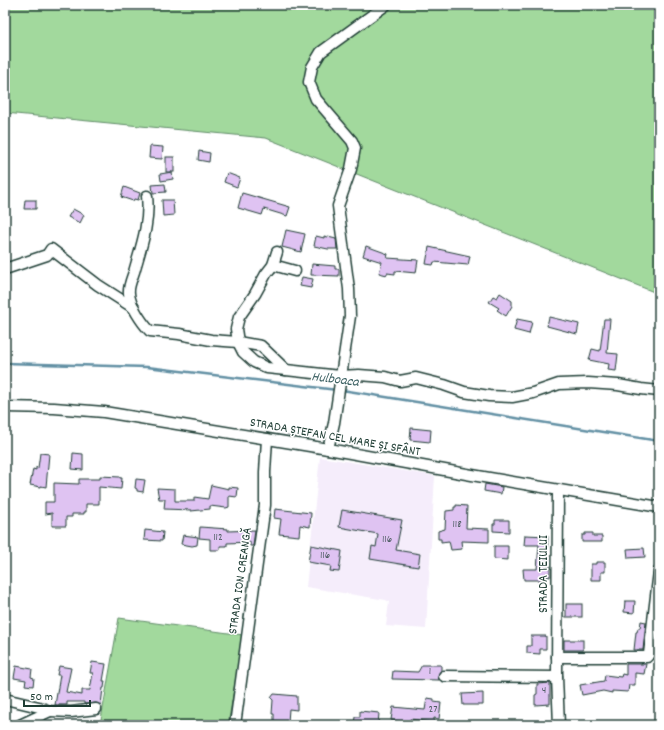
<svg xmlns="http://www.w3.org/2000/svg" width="664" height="730" font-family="Dekko,sans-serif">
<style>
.built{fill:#f5edfb}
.green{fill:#a2d99d;stroke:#608b68}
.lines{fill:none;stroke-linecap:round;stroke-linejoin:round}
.stream{stroke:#6290a4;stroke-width:2.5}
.building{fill:#dfc3f2;stroke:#1f3d34}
.minor-casing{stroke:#1f3d34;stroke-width:13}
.minor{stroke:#fff;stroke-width:10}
.labels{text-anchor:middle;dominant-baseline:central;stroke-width:3;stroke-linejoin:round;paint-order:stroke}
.number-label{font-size:11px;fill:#4f5e64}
.street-label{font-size:13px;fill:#1f3d34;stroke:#fff}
.water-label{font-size:14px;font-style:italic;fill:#3b6062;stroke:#fff}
</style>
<rect width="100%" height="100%" fill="#fff"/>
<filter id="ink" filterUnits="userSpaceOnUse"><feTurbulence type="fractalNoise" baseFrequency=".025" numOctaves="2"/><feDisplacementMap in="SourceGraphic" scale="8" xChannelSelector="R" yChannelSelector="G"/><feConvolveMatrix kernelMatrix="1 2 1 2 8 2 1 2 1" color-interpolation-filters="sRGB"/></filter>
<g filter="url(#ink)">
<polygon class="built" points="320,457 435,476 426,629 386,626 389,602 386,600 306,587"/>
<g class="green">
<polygon points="5,5 659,5 659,294 266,138 5,113"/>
<polygon points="119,618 243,635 228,725 100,725"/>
</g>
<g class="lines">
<g class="stream">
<polyline points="5,363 147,367 337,390"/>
<polyline points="342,390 659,441"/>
</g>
</g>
<g class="building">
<polygon points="150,146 163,147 162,159 149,158"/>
<polygon points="199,151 210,153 209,162 198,160"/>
<rect x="166" y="157" width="8" height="15"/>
<polygon points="172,172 173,179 161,181 160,174"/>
<polygon points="227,173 240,178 237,187 224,182"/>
<polygon points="165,184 166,192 153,193 152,185"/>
<polygon points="124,187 140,193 138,200 134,199 133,201 121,197"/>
<polygon points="242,193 290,207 287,216 264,209 262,215 238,208"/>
<polygon points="25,200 36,200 36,209 24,209"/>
<polygon points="162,200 173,200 174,215 163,216"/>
<polygon points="73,209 84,215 80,223 68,217"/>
<polygon points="286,230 305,234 301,252 282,247"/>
<polygon points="316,236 324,238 324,236 336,239 337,249 328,249 314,246"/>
<polygon points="366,246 388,254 387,258 418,260 416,273 395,271 395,274 387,273 387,275 379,273 382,262 363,256"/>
<polygon points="429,247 470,256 468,265 434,262 433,265 426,264"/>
<polygon points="312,264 335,266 335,269 339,269 339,276 311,275"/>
<polygon points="302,277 313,279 311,288 300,286"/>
<polygon points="500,293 512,301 512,306 506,316 497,310 499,308 489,302 493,296 497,298"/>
<polygon points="549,317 579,324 577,334 547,326"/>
<polygon points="517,319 532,322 529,334 514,330"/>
<polygon points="604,319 610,319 607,353 618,354 616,371 608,370 609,364 589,360 592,349 600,351"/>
<polygon points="411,428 431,430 430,442 410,440"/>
<polygon points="40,453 49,454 46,487 41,486 41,487 30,485 33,469 36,470 36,467 38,468"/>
<polygon points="73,453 83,454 83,470 72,469"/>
<polygon points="100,476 120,477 120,478 122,478 121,489 99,487 99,504 86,504 86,512 84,512 84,514 72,514 72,517 66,517 66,526 52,526 52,513 45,514 45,502 54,502 54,483 79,484 79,479 100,479"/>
<polygon points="136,479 145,480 143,492 137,491 137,489 135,488"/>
<polygon points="485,484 502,487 501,494 484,491"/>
<polygon points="211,485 229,489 229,487 238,488 237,497 229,496 229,507 226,508 210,506 210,509 191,511 191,510 164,509 165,499 159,499 157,488 175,489 175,501 194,501 194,497 208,499"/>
<polygon points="456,505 467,506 466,528 489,529 489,542 461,541 462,549 451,550 449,541 441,542 441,539 438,539 438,531 445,529 446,511 454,510 454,507 456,507"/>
<polygon points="275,509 311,513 310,527 300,525 299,536 279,534 281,519 274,518"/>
<polygon points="342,510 402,520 396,550 420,554 418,567 370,559 372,546 376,547 378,534 339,527"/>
<polygon points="495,520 509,520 509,532 493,531 493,524 495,524"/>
<polygon points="200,527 228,529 228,531 255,530 253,546 250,546 250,542 227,543 227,546 220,546 220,550 210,550 210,539 199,538"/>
<polygon points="145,530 163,532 162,541 144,540"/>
<polygon points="585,533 593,533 593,536 602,536 602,542 582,542 582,535 585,535"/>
<polygon points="183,535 198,537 197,545 192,546 181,544"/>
<polygon points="525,535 548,536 547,566 550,566 550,577 545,576 545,580 524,580 523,569 537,569 539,545 524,545"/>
<polygon points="311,545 342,551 339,572 330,571 331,566 308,562"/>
<polygon points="494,546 508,546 508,560 494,559"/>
<polygon points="644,548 645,557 628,558 627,549"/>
<polygon points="596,562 605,562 605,572 601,572 601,580 591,580 591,564 596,564"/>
<polygon points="625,601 635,601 634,613 624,612"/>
<rect x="566" y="604" width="16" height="13"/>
<polygon points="641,621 646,622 643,650 634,650 636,632 637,632 638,628 640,628"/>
<polygon points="531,636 546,636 546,649 540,649 540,654 527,653 527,646 531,646"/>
<rect x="564" y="640" width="19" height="10"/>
<polygon points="92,662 106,664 103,681 105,681 104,688 103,688 101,705 96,703 84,704 84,702 67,702 67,705 55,705 60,675 57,675 59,666 71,668 66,692 82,695 82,690 90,690 93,673 90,673"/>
<polygon points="626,664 646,664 644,674 635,673 635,685 629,685 628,692 612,691 612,693 603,691 582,695 580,685 604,681 605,675 621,677 622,674 626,675"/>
<polygon points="422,665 441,665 441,670 438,676 439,680 392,679 393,671 418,672"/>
<polygon points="16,666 32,669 31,677 34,678 33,686 25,685 26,680 14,678"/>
<polygon points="550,683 550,704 535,705 535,695 537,694 537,684"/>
<polygon points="483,693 483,705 463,705 462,694"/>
<polygon points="274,694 297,696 297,710 289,709 288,722 274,721 274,714 272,714 273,700 271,698"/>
<polygon points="427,698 434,699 434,702 441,703 439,719 434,718 434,722 410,719 410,723 391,720 393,707 425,710"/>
<polygon points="360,711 379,713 378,725 354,724 355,717 360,717"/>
</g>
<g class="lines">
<g class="minor-casing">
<g id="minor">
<path d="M 147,196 C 150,223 141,247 134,272 C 132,278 128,287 129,293 C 129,304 143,324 150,331 L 179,334 L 211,340 L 238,342 L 261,346 L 286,370 L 340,376 L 359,375 L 385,377 L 400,381 L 416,378 L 444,385 L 464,392 L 489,396 L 512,397 L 533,393 L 559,384 L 588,383 L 618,385 L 641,389 L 659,391"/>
<polyline points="277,252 273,265 266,274 255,294 239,317 236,329 238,342 243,352 254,362 267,368 286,370"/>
<polyline points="273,265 295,271"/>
<polyline points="5,269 47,255 51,249 98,285 134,308"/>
<polyline points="5,407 54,408 104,412 328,449 472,475 659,507"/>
<polyline points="328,449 334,423 350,316 349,289 338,206 351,169 355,148 352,141 316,99 309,82 312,67 321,52 386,5"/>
<polyline points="558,490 557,677 559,725"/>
<polyline points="557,657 647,657 649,654 659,571"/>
<polyline points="444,676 557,677"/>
<polyline points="5,699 39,707 50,711 71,712 96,709"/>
<polyline points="20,725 50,711"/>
<polyline points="235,725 265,505 265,472 267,439"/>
</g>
</g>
<use href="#minor" class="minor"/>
</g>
</g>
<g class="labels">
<g class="number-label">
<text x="457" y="525">118</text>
<text x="218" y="538">112</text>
<text x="387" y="540">116</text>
<text x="325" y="556">116</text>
<text x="430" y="672">1</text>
<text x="544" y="691">4</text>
<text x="433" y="710">27</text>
</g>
<g class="street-label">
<text transform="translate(335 438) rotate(10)">STRADA ȘTEFAN CEL MARE ȘI SFÂNT</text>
<text transform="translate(544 574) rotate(-90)">STRADA TEIULUI</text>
<text transform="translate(241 581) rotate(-82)">STRADA ION CREANGĂ</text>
</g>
<g class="water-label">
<text transform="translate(335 380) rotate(7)">Hulboaca</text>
</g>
</g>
<rect width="664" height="730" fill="none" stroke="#fff" stroke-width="20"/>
<rect x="10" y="10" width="644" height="710" fill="none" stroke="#1f3d34" stroke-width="1.5" filter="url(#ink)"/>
<path d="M24 700v6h66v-6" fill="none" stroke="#1f3d34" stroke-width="2"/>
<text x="30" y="700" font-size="12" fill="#1f3d34" stroke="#ffffff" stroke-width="3" paint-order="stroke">50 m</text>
</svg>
